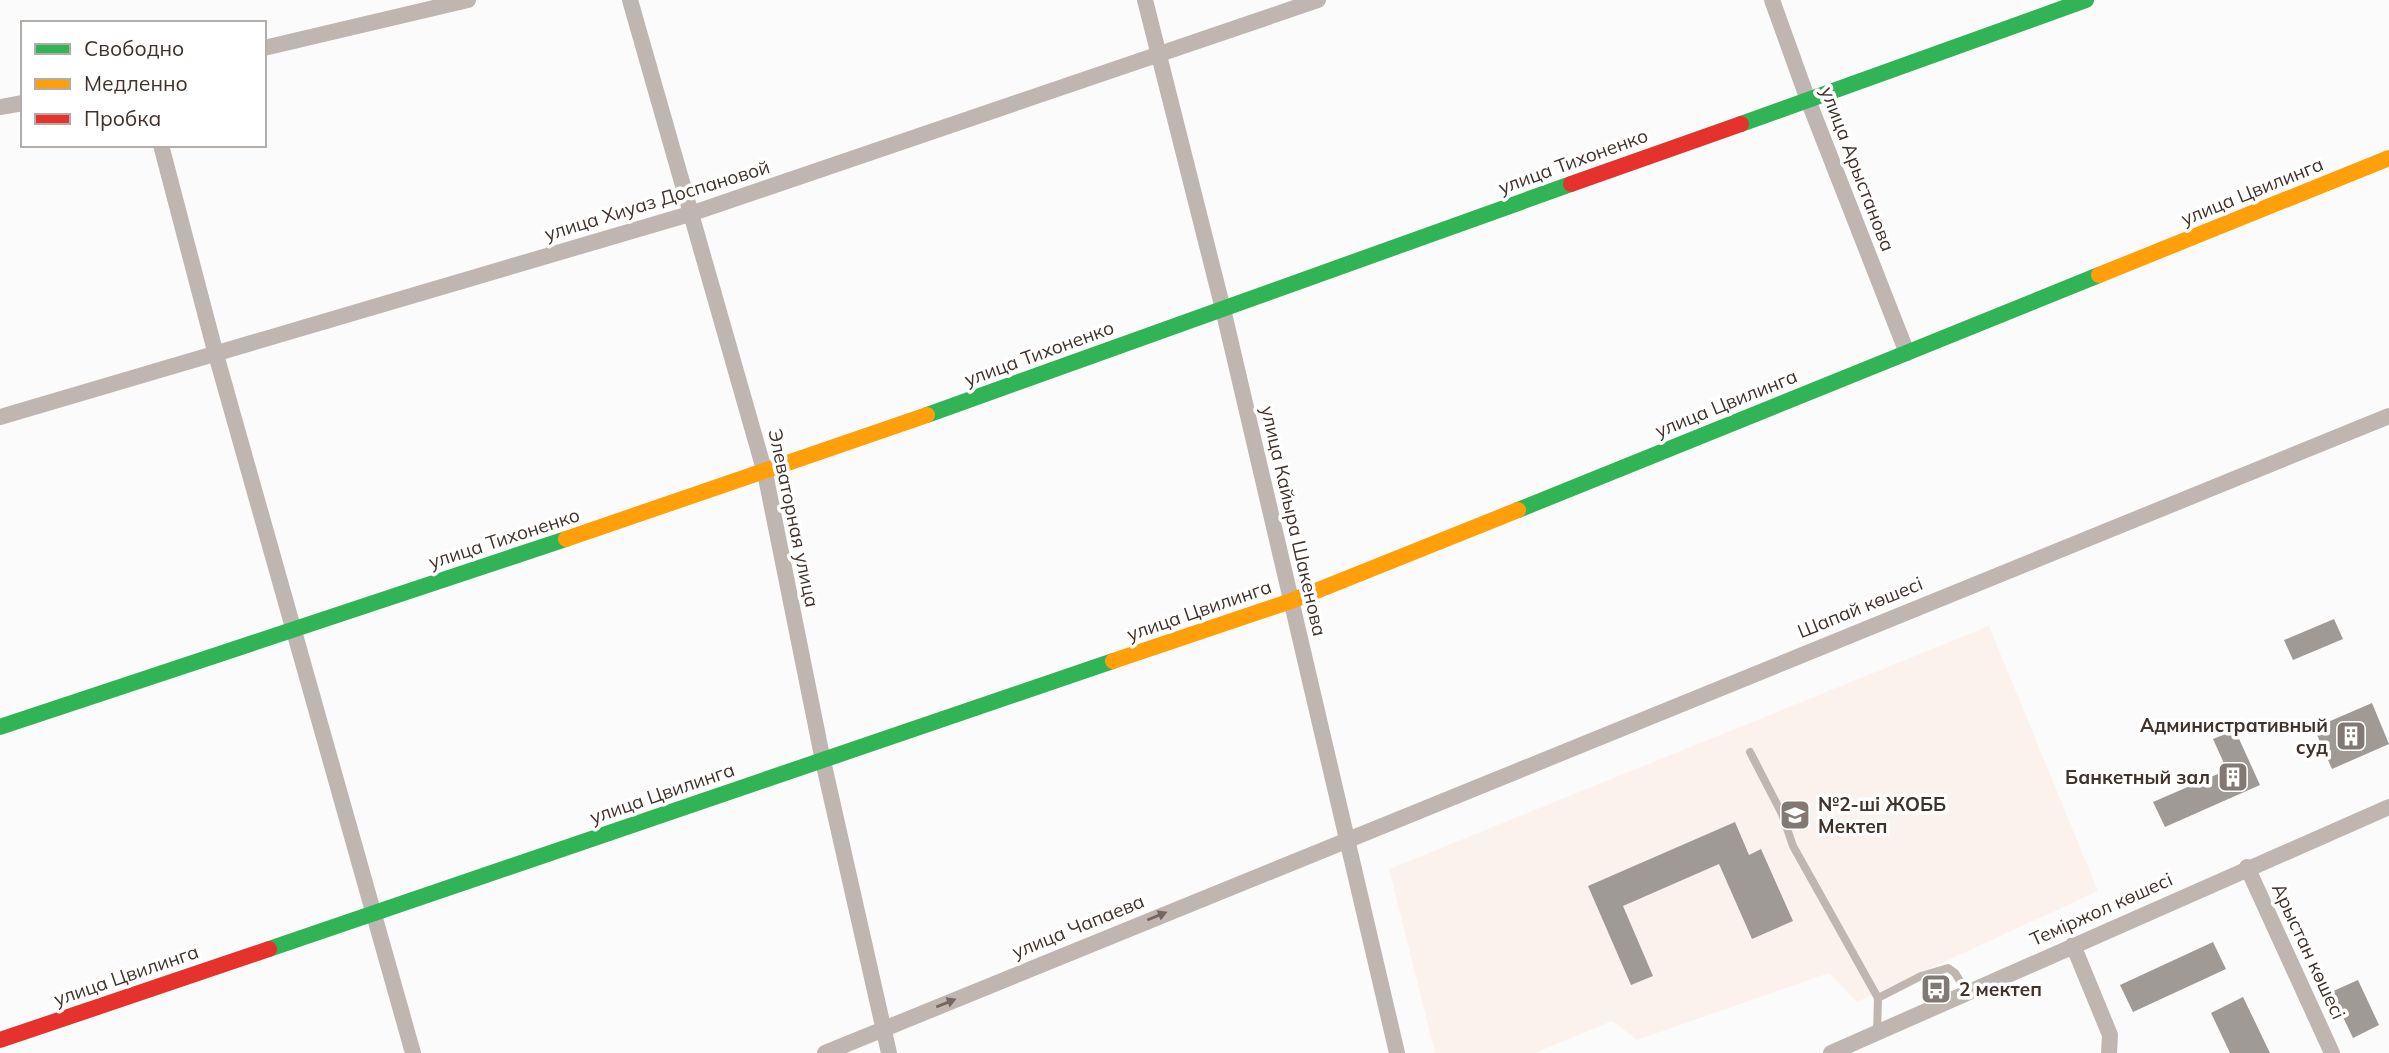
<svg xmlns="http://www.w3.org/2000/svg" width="2389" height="1053" font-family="Mulish,sans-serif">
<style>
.built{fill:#fcf2ed}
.building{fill:#a09a97}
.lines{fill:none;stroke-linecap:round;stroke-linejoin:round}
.lane{stroke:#bfb6b2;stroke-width:8}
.street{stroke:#bfb6b2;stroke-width:16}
.fast{stroke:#30b455;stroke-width:16}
.slow{stroke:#ff9f0a;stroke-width:16}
.jam{stroke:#e5322d;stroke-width:16}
.oneway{fill:#736761}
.labels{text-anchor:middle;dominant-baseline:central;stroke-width:7;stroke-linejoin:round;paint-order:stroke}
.street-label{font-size:19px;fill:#41322b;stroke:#fff}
.poi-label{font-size:19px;font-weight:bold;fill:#41322b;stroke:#fff;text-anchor:end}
</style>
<rect width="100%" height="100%" fill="#fbfbfb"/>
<polygon class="built" points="1989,626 2098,891 1857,1002 1829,973 1637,1040 1612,1021 1535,1053 1435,1053 1389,869"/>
<g class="building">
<polygon points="2334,619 2343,639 2293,660 2284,640"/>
<polygon points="2372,703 2389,744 2332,769 2314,728"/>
<polygon points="2235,730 2260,785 2165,827 2153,802 2227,770 2213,739"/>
<polygon points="1735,822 1749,855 1761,849 1793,921 1752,939 1719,864 1623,906 1653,976 1631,985 1588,886"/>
<polygon points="2213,942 2226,969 2133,1012 2120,985"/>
<polygon points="2358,980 2379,1025 2353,1038 2331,992"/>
<polygon points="2243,997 2270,1053 2230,1053 2211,1013"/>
</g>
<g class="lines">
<g class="lane">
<polyline points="1750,752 1782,814 1793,846 1878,998"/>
<polyline points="1877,1032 1878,998 1921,976 1948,968 1955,973 1967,992"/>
</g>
<g class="street">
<polyline points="630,0 765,473 823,761 889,1053"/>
<polyline points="1145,0 1223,309 1397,1053"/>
<polyline points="1772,0 1808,100 1907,353"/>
<polyline points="264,48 468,0"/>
<polyline points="0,107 23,103"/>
<polyline points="161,145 215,351 413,1053"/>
<polyline points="0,417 693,213 1318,0"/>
<polyline points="2247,867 2332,1053"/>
<polyline points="2073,945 2110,1035 2109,1053"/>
<polyline points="825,1053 2389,416"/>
<polyline points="1831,1053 2389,807"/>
</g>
<g class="fast">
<polyline points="1741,124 2086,0"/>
<polyline points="927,415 1571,184"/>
<polyline points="1518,510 2099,275"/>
<polyline points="0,727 566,539"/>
<polyline points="269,949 1113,661"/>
</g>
<g class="slow">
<polyline points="2099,275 2389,158"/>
<polyline points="566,539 927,415"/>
<polyline points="1113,661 1291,601 1518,510"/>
</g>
<g class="jam">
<polyline points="1571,184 1741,124"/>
<polyline points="0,1040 269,949"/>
</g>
</g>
<defs><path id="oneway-solid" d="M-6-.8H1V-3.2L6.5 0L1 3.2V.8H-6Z" transform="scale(1.75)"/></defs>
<g class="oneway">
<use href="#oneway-solid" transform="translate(1157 916) rotate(-22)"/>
<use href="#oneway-solid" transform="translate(946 1003) rotate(-22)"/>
</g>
<defs>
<g id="building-square" transform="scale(1.575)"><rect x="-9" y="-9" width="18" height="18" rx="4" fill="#827874" stroke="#fff"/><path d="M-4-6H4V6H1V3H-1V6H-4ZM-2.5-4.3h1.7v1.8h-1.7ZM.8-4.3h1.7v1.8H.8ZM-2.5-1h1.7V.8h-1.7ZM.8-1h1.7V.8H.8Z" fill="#fff"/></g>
<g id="school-square" transform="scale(1.575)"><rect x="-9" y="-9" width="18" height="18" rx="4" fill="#827874" stroke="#fff"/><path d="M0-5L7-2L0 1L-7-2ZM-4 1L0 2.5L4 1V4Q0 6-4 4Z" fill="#fff"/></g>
<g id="bus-square" transform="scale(1.575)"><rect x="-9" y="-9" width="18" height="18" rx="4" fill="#827874" stroke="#fff"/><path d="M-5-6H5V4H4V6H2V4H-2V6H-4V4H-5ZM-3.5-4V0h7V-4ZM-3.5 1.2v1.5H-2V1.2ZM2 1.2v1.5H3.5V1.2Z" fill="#fff"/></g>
</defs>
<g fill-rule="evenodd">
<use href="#building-square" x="2351" y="736"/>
<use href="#building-square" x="2233" y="777"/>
<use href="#school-square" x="1795" y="815"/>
<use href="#bus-square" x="1936" y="989"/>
</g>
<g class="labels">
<g class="street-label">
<text transform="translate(1573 161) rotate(-20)">улица Тихоненко</text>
<text transform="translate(1858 169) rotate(69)">улица Арыстанова</text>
<text transform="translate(2252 191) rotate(-22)">улица Цвилинга</text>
<text transform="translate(657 200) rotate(-17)">улица Хиуаз Доспановой</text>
<text transform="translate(1039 353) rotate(-20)">улица Тихоненко</text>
<text transform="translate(1726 403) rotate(-22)">улица Цвилинга</text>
<text transform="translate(794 518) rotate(78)">Элеваторная улица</text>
<text transform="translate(1294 521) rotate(77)">улица Кайыра Шакенова</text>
<text transform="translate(504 538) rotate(-18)">улица Тихоненко</text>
<text transform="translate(1860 607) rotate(-22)">Шапай көшесі</text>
<text transform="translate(1199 610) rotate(-19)">улица Цвилинга</text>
<text transform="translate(662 793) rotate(-19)">улица Цвилинга</text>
<text transform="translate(2101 909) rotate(-24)">Теміржол көшесі</text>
<text transform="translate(1078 926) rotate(-22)">улица Чапаева</text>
<text transform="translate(2309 951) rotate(65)">Арыстан көшесі</text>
<text transform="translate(126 975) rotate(-19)">улица Цвилинга</text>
</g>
<g class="poi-label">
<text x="2328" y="725">Административный<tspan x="2328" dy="22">суд</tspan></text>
<text x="2210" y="777">Банкетный зал</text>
<text x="1818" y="804" text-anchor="start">№2-ші ЖОББ<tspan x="1818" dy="22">Мектеп</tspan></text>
<text x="1959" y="989" text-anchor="start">2 мектеп</text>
</g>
</g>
<rect x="21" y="21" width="245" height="126" fill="#ffffff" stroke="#b3adaa" stroke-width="2"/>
<rect x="35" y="44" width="35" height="10" fill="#30b455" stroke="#b3adaa" stroke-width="2"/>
<text x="84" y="56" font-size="21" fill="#41322b">Свободно</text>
<rect x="35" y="79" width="35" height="10" fill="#ff9f0a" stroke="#b3adaa" stroke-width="2"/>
<text x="84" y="91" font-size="21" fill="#41322b">Медленно</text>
<rect x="35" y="114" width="35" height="10" fill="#e5322d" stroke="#b3adaa" stroke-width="2"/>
<text x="84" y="126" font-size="21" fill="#41322b">Пробка</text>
</svg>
